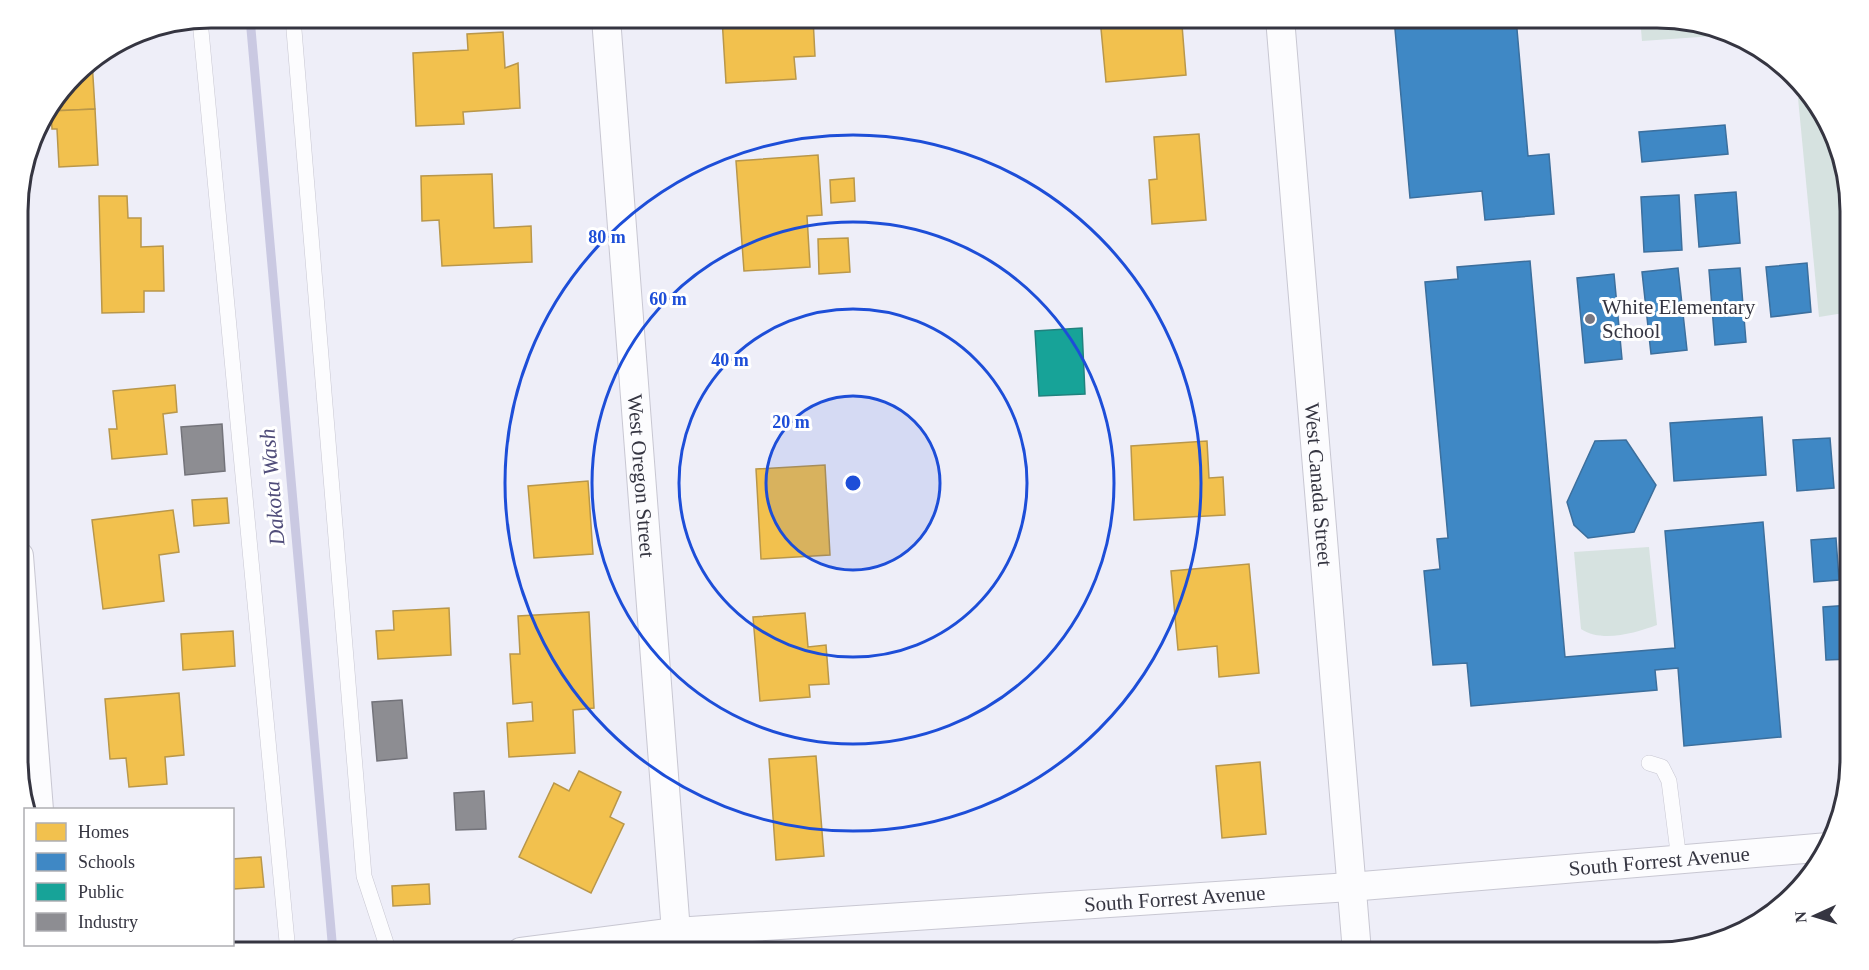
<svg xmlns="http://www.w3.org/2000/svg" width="1869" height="970" font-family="'Times New Roman',serif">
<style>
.green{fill:#d6e2e0}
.homes{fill:#f2c14e;stroke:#b9974a;stroke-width:1.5}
.schools{fill:#3f88c5;stroke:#3c6f9d;stroke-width:1.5}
.public{fill:#17a398;stroke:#20827e;stroke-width:1.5}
.industry{fill:#8d8d92;stroke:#73737a;stroke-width:1.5}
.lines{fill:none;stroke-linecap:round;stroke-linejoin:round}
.stream{stroke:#cac9e2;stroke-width:9}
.service-casing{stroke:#c8c7d2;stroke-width:16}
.minor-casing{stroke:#c8c7d2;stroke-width:30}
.service{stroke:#fcfcfe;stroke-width:15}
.minor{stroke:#fcfcfe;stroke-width:28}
.ring{fill:none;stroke:#1d4ed8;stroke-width:3}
.poi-dot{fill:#767681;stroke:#fff;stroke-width:2}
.labels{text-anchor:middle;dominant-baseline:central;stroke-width:6;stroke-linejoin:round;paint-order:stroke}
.poi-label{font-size:21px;fill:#353541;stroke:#fff;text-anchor:start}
.street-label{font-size:21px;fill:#353541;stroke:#fff}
.water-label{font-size:22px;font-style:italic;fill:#504d7a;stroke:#fff}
.rim{fill:none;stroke:#353541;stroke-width:3}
.centre{fill:#1d4ed8;stroke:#fff;stroke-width:3}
.ring-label{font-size:18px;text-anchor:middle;font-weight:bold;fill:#1d4ed8;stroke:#fff;stroke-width:6;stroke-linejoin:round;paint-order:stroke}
</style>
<rect width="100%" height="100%" fill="#eeeef8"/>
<g class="green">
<polygon points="1640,18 1658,18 1729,35 1642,41"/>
<polygon points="1811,97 1818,104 1849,186 1850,312 1819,317 1798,98"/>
<path d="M 1649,547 L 1657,625 C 1635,633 1602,643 1581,629 L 1574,552 Z"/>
</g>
<g class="homes">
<polygon points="722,18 813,18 815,56 794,57 796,79 726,83"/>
<polygon points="1100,18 1150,18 1151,28 1182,25 1186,75 1106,82"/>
<polygon points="503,32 505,68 518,63 520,108 463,112 464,124 416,126 413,53 468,50 467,34"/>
<polygon points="92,61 95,109 51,111 51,109 84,66"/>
<polygon points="95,109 98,165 59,167 57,129 52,129 51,111"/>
<polygon points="1199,134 1206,220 1152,224 1149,180 1157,179 1154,137"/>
<polygon points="818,155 822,215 807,216 810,267 744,271 736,161"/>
<polygon points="492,174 494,228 531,226 532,262 442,266 439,220 422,221 421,176"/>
<polygon points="854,178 855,201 831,203 830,180"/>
<polygon points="99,196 127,196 128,218 141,218 141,247 163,246 164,291 144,291 144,312 102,313"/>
<polygon points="848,238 850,272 819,274 818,239"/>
<polygon points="175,385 177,412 163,414 167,454 112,459 109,429 117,429 113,391"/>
<polygon points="1207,441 1209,478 1223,477 1225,515 1134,520 1131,446"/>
<polygon points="825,465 830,555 761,559 756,469"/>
<polygon points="588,481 593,554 534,558 528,486"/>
<polygon points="227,498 229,523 194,526 192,500"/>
<polygon points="173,510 179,552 159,555 164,601 103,609 92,520"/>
<polygon points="1249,564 1259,673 1219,677 1217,646 1178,650 1171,571"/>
<polygon points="449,608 451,655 378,659 376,631 394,630 393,611"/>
<polygon points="589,612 594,708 573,710 575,753 509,757 507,723 533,721 532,702 513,704 510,654 520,654 518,616"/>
<polygon points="805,613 808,647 826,645 829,684 809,685 810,697 760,701 753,617"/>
<polygon points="233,631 235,666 183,670 181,634"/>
<polygon points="179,693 184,755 165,757 167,784 129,787 126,758 110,759 105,699"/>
<polygon points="816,756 824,856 776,860 769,759"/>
<polygon points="1260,762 1266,834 1222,838 1216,766"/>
<polygon points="579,771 621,792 610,817 624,824 591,893 519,857 554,783 569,791"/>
<polygon points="261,857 264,887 234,889 232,859"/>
<polygon points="429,884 430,904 393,906 392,886"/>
</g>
<g class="schools">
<polygon points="1394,18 1516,18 1528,156 1549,154 1554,214 1485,220 1482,191 1410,198"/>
<polygon points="1725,125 1728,154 1642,162 1639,132"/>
<polygon points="1736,192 1740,243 1699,247 1695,195"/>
<polygon points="1679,195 1682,250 1644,252 1641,197"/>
<polygon points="1530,261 1565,657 1675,648 1665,531 1763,522 1781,737 1684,746 1678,668 1655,670 1657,690 1471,706 1467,663 1433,665 1424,571 1440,569 1437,539 1448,538 1425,282 1458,279 1457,267"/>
<polygon points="1807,263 1811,312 1771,317 1766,267"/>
<polygon points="1678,268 1687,350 1651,354 1642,272"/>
<polygon points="1740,268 1746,342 1715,345 1709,270"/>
<polygon points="1614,274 1622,359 1585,363 1577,278"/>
<polygon points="1762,417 1766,475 1674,481 1670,423"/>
<polygon points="1830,438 1834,488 1797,491 1793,440"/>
<polygon points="1626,440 1656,485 1634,532 1588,538 1574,525 1567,502 1595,441"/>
<polygon points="1836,538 1839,580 1814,582 1811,540"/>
<polygon points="1851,605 1851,659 1826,660 1823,607"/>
</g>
<polygon class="public" points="1082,328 1085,394 1039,396 1035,331"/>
<g class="industry">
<polygon points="222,424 225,471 185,475 181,427"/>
<polygon points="402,700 407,758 377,761 372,702"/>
<polygon points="484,791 486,829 456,830 454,793"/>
</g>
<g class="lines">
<polyline class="stream" points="250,18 333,952"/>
<g class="service-casing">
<g id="service">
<polyline points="293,18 364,876 389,952"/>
<polyline points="200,20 288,952"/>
<polyline points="1649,763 1662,767 1669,781 1679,860"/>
</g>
</g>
<g class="minor-casing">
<g id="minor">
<path id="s1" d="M 606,18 L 676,932"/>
<path id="s2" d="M 1280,18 L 1357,952"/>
<polyline points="19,556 39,810"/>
<path id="s3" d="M 521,952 L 676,932 L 1350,887 L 1828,847"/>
</g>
</g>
<use href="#service" class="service"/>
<use href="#minor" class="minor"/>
</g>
<circle cx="853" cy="483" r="87" fill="#1d4ed8" fill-opacity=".12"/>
<g class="ring">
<circle cx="853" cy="483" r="87"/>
<circle cx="853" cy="483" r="174"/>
<circle cx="853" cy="483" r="261"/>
<circle cx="853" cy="483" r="348"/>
</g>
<circle class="poi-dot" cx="1590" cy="319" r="6"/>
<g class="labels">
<g class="poi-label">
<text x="1602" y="307">White Elementary<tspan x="1602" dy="24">School</tspan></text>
</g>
<g class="street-label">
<text stroke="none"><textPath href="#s1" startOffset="459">West Oregon Street</textPath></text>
<text stroke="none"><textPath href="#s2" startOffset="468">West Canada Street</textPath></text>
<text stroke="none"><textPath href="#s3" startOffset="1142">South Forrest Avenue</textPath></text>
<text stroke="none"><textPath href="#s3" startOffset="656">South Forrest Avenue</textPath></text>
</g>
<g class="water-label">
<text transform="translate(272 487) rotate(-95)">Dakota Wash</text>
</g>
</g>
<path d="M0 0H1869V970H0ZM211 28H1657A183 183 0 0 1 1840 211V759A183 183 0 0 1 1657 942H211A183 183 0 0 1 28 759V211A183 183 0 0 1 211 28Z" fill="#fff" fill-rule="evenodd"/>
<path class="rim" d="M211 28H1657A183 183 0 0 1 1840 211V759A183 183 0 0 1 1657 942H211A183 183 0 0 1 28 759V211A183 183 0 0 1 211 28Z"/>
<circle cx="853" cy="483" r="9" class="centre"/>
<g class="ring-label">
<text x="607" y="243">80 m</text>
<text x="668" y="305">60 m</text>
<text x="730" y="366">40 m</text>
<text x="791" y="428">20 m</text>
</g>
<rect x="24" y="808" width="210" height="138" fill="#ffffff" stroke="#aeaeb3" stroke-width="1.5"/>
<rect x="36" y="823" width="30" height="18" fill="#f2c14e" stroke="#aeaeb3" stroke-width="1.5"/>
<text x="78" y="838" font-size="18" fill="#353541">Homes</text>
<rect x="36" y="853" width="30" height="18" fill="#3f88c5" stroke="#aeaeb3" stroke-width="1.5"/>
<text x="78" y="868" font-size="18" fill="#353541">Schools</text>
<rect x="36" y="883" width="30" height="18" fill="#17a398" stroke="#aeaeb3" stroke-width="1.5"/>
<text x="78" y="898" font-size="18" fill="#353541">Public</text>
<rect x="36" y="913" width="30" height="18" fill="#8d8d92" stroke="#aeaeb3" stroke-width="1.5"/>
<text x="78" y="928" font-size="18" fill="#353541">Industry</text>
<g transform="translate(1815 916) rotate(266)" stroke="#ffffff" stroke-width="4.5" paint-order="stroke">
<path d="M0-4.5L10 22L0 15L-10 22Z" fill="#353541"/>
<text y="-9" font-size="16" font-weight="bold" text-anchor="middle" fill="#353541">N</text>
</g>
</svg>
